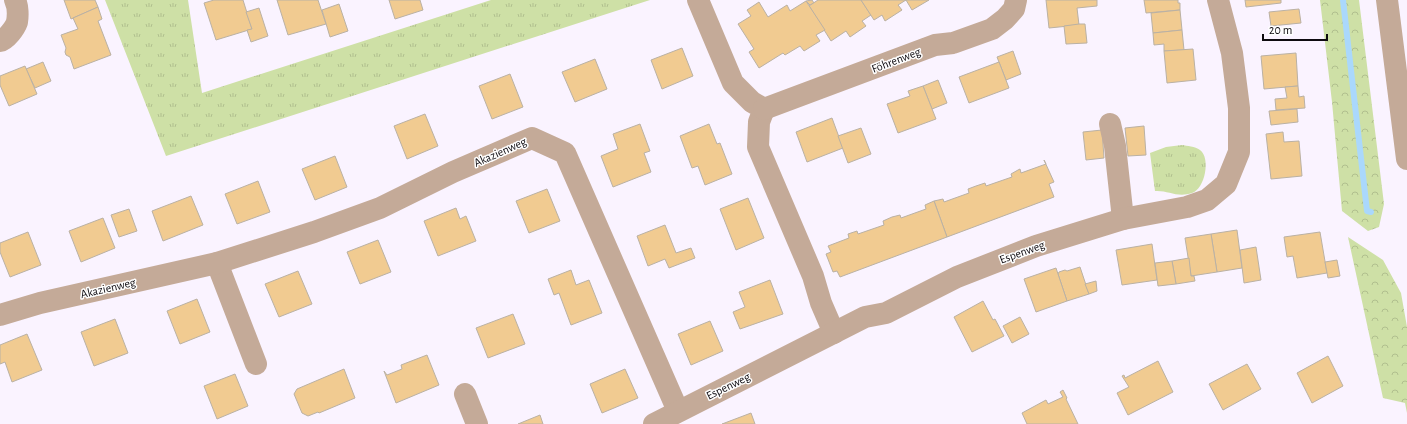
<svg xmlns="http://www.w3.org/2000/svg" width="1407" height="424" font-family="'Alegreya Sans',sans-serif">
<style>
.grass{fill:url(#grass-tufts)}
.forest{fill:url(#forest-crowns)}
.lines{fill:none;stroke-linecap:round;stroke-linejoin:round}
.stream{stroke:#aad8fc;stroke-width:6}
.building{fill:#f1cb91;stroke:#bab1a4}
.minor{stroke:#c4aa98;stroke-width:22}
.labels{text-anchor:middle;dominant-baseline:central;stroke-width:3;stroke-linejoin:round;paint-order:stroke}
.street-label{font-size:12px;fill:#0d0a0f;stroke:#fff}
</style>
<defs>
<pattern id="grass-tufts" width="24" height="20" patternUnits="userSpaceOnUse"><rect width="24" height="20" fill="#cee0a6"/><path d="M3 7l-1-3M5 7V3M7 7l1-3M15 17l-1-3M17 17v-4M19 17l1-3" fill="none" stroke="#b0bf8e"/></pattern>
<pattern id="forest-crowns" width="20" height="18" patternUnits="userSpaceOnUse"><rect width="20" height="18" fill="#cee0a6"/><path d="M2 6a3 3 0 1 1 6 0M12 15a3 3 0 1 1 6 0" fill="none" stroke="#b0bf8e"/></pattern>
</defs>
<rect width="100%" height="100%" fill="#faf3ff"/>
<g class="grass">
<polygon points="105,0 188,0 202,93 491,0 650,0 166,156"/>
<path d="M 1182,145 C 1187,146 1195,146 1200,150 C 1211,158 1205,189 1192,193 C 1177,198 1168,190 1155,191 L 1150,153 L 1166,147 Z"/>
</g>
<g class="forest">
<polygon points="1320,0 1359,0 1384,204 1379,227 1368,231 1342,211 1332,102"/>
<polygon points="1348,237 1383,260 1401,293 1407,327 1407,413 1405,403 1383,398"/>
</g>
<g class="lines">
<polyline class="stream" points="1343,0 1367,211 1371,212"/>
</g>
<g class="building">
<polygon points="64,0 95,0 98,7 71,19"/>
<polygon points="214,0 243,0 252,29 216,40 204,3"/>
<polygon points="277,0 318,0 326,24 288,35"/>
<polygon points="389,0 420,0 423,10 395,19"/>
<polygon points="812,0 814,3 810,5 806,1"/>
<polygon points="818,0 861,0 871,15 862,21 866,26 850,37 846,31 831,41 809,6"/>
<polygon points="861,0 906,0 898,5 902,10 885,21 882,15 874,20"/>
<polygon points="906,0 929,0 912,10"/>
<polygon points="1046,0 1097,0 1097,6 1077,8 1079,25 1049,28"/>
<polygon points="1144,0 1178,0 1178,3 1180,3 1180,10 1146,13"/>
<polygon points="1245,0 1281,0 1281,3 1246,7"/>
<polygon points="806,1 825,30 816,35 820,41 804,51 800,46 785,55 783,53 759,68 749,52 754,49 738,24 751,16 747,10 759,2 768,17 787,5 790,11"/>
<polygon points="339,4 348,31 330,37 322,10"/>
<polygon points="98,7 102,19 98,21 111,55 74,69 70,57 66,55 65,52 66,48 61,35 78,29 73,18"/>
<polygon points="259,8 268,36 251,42 247,30 252,29 246,12"/>
<polygon points="1299,9 1301,23 1271,26 1269,12"/>
<polygon points="1180,10 1182,30 1153,33 1151,13"/>
<polygon points="1079,24 1085,24 1087,43 1066,44 1064,26"/>
<polygon points="1182,30 1184,50 1164,51 1164,44 1154,45 1153,33"/>
<polygon points="682,48 693,76 662,89 651,60"/>
<polygon points="1193,49 1196,80 1167,83 1164,51"/>
<polygon points="1013,51 1021,74 1006,80 997,57"/>
<polygon points="1296,53 1298,86 1264,89 1261,56"/>
<polygon points="595,59 607,89 575,102 562,72"/>
<polygon points="43,62 51,81 35,88 26,69"/>
<polygon points="999,62 1009,88 969,103 959,77"/>
<polygon points="25,66 37,94 9,106 0,85 0,76"/>
<polygon points="510,74 523,107 492,119 479,86"/>
<polygon points="938,80 947,103 932,109 923,86"/>
<polygon points="923,86 936,119 898,133 887,104 910,96 908,91"/>
<polygon points="1298,86 1299,97 1304,96 1305,108 1276,110 1275,99 1287,98 1285,87"/>
<polygon points="1297,109 1298,122 1271,125 1269,111"/>
<polygon points="425,114 438,146 407,159 394,126"/>
<polygon points="832,118 843,148 807,162 796,132"/>
<polygon points="640,124 650,151 644,153 651,172 613,187 601,156 618,149 613,134"/>
<polygon points="709,124 717,144 720,143 732,174 705,185 698,166 692,168 680,136"/>
<polygon points="1144,126 1146,155 1128,156 1125,128"/>
<polygon points="861,128 871,154 848,163 838,136"/>
<polygon points="1102,130 1104,158 1086,160 1083,132"/>
<polygon points="1283,132 1284,142 1299,141 1302,176 1271,179 1266,134"/>
<polygon points="335,156 347,187 315,200 302,169"/>
<polygon points="1044,160 1054,182 1049,184 1054,197 947,237 934,201 943,199 944,202 969,193 968,189 976,186 985,183 986,186 1012,177 1011,174 1018,170 1020,169 1021,173 1046,164"/>
<polygon points="258,181 270,212 237,224 225,194"/>
<polygon points="547,189 560,221 529,233 516,201"/>
<polygon points="191,196 203,225 163,241 152,211"/>
<polygon points="748,198 764,238 736,250 720,209"/>
<polygon points="934,201 947,237 840,277 837,271 833,272 826,254 831,252 828,246 849,238 848,234 857,231 858,234 884,225 883,221 892,217 900,215 901,218 926,209 925,205"/>
<polygon points="456,208 460,219 466,216 476,241 438,256 424,221"/>
<polygon points="129,209 137,231 119,237 111,215"/>
<polygon points="103,218 115,248 81,262 69,231"/>
<polygon points="665,225 676,253 691,248 695,258 669,268 665,259 648,266 637,236"/>
<polygon points="1237,230 1242,268 1217,272 1211,234"/>
<polygon points="28,232 41,265 10,277 0,252 0,243"/>
<polygon points="1320,232 1327,273 1297,278 1293,256 1287,257 1284,237"/>
<polygon points="1211,234 1217,272 1191,276 1185,238"/>
<polygon points="378,240 391,272 360,284 347,252"/>
<polygon points="1152,244 1157,280 1122,285 1116,250"/>
<polygon points="1256,247 1261,280 1244,283 1240,250"/>
<polygon points="1189,258 1191,276 1194,276 1195,281 1176,284 1172,261"/>
<polygon points="1337,260 1340,276 1328,278 1325,262"/>
<polygon points="1172,261 1176,284 1158,286 1155,263"/>
<polygon points="1080,267 1089,294 1067,301 1058,274 1059,272 1065,270 1067,271"/>
<polygon points="1056,268 1067,301 1036,312 1024,279"/>
<polygon points="571,270 576,285 589,280 602,313 571,325 559,293 554,295 548,279"/>
<polygon points="298,271 312,304 279,317 265,284"/>
<polygon points="770,280 783,314 740,329 733,312 745,307 739,292"/>
<polygon points="1096,281 1097,291 1089,294 1085,284"/>
<polygon points="197,299 210,332 180,344 167,311"/>
<polygon points="983,301 993,320 995,319 1004,336 972,352 954,317"/>
<polygon points="513,314 525,344 488,358 476,328"/>
<polygon points="1020,317 1029,334 1012,343 1003,326"/>
<polygon points="115,319 128,353 94,366 81,332"/>
<polygon points="710,321 723,351 691,365 678,334"/>
<polygon points="27,334 42,370 12,382 5,362 0,364 0,345"/>
<polygon points="427,355 439,385 396,403 384,371 387,375 402,369 401,365"/>
<polygon points="1328,356 1343,386 1312,403 1297,373"/>
<polygon points="1158,361 1173,392 1128,415 1117,393 1129,387 1122,376 1124,375 1125,378"/>
<polygon points="1247,364 1261,389 1223,410 1209,384"/>
<polygon points="344,369 355,398 319,413 318,412 308,416 302,413 294,394 297,389"/>
<polygon points="625,369 638,398 602,413 590,384"/>
<polygon points="235,374 248,406 217,419 204,386"/>
<polygon points="1063,390 1067,398 1066,399 1078,424 1027,424 1022,413 1046,400 1048,404 1063,397 1060,392"/>
<polygon points="751,413 755,424 722,424"/>
<polygon points="540,415 543,424 518,424"/>
</g>
<g class="lines">
<g class="minor">
<polyline points="698,0 733,83 752,102 764,109 759,122 758,147 813,276 821,303 834,333"/>
<polyline points="1387,0 1407,159"/>
<path d="M 0,41 C 6,40 15,28 17,22 C 18,16 18,6 15,0"/>
<polyline points="764,109 935,45 953,43 992,29 1005,19 1014,9 1016,0"/>
<polyline points="1110,124 1115,146 1123,219"/>
<polyline points="217,263 256,364"/>
<polyline points="0,315 40,303 217,263 314,232 380,208 453,172 532,138 565,153 678,411"/>
<polyline points="465,394 477,424"/>
<polyline points="654,424 865,317 886,313 957,277 1036,246 1123,219 1187,207 1207,200 1226,184 1239,152 1239,108 1232,53 1218,0"/>
</g>
</g>
<g class="labels">
<g class="street-label">
<text transform="translate(896 60) rotate(-21)">Föhrenweg</text>
<text transform="translate(500 152) rotate(-24)">Akazienweg</text>
<text transform="translate(1022 252) rotate(-20)">Espenweg</text>
<text transform="translate(108 288) rotate(-13)">Akazienweg</text>
<text transform="translate(728 386) rotate(-26)">Espenweg</text>
</g>
</g>
<path d="M1263 34v6h64v-6" fill="none" stroke="#0d0a0f" stroke-width="2"/>
<text x="1269" y="34" font-size="12" fill="#0d0a0f" stroke="#ffffff" stroke-width="3" paint-order="stroke">20 m</text>
</svg>
